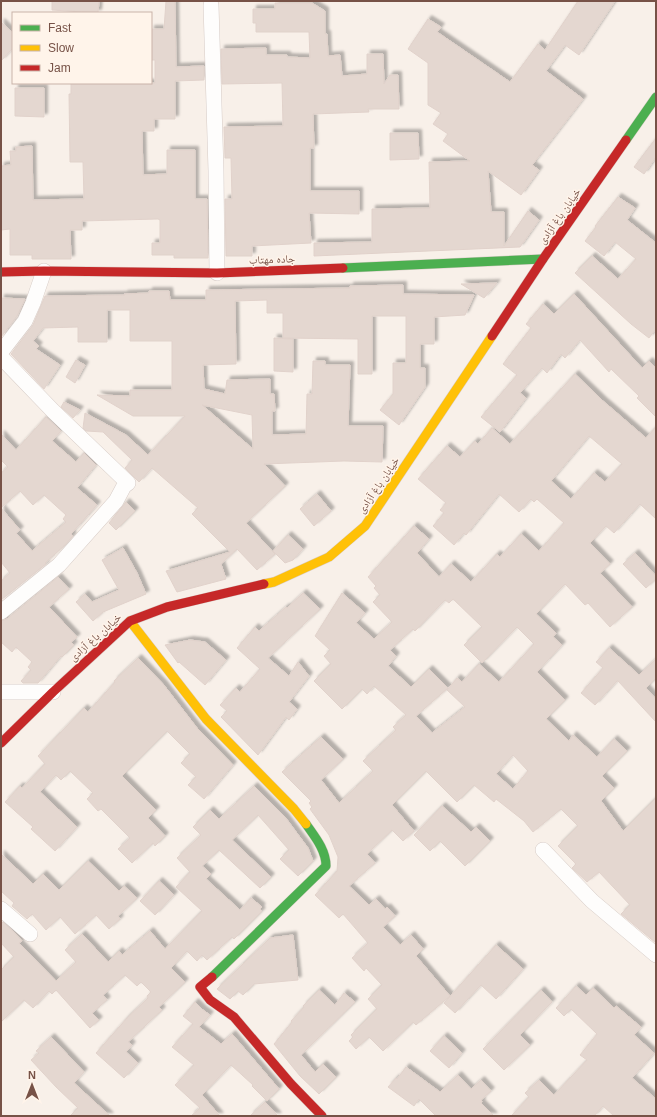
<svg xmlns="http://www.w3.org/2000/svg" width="657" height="1117" font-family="Arial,'Noto Naskh Arabic',sans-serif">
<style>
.building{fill:#e4d7d0;stroke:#e1d2cb;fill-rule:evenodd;filter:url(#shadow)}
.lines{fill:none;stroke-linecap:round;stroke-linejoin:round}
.street-casing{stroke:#d6cbc6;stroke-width:16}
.fast-casing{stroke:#d8ccc7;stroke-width:10}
.slow-casing{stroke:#d8ccc7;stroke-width:10}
.jam-casing{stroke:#d8ccc7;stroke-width:10}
.street{stroke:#fefdfc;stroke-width:15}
.fast{stroke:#4caf50;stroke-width:9}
.slow{stroke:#ffc107;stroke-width:9}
.jam{stroke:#c62828;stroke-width:9}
.labels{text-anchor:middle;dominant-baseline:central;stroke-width:3;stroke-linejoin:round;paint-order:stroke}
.street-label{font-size:11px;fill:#775247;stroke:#fff4ea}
</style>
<defs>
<filter id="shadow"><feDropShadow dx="3.5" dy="-3.5" stdDeviation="1" flood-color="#0004"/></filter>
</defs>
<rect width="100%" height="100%" fill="#f8f0e9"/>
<g class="building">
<polygon points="52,1 99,1 98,13 52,10"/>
<polygon points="166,1 175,1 176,67 204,66 204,80 175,81 175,119 154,119 154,131 142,131 143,175 167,174 167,150 195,150 195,199 207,199 208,258 174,258 174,255 152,255 152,243 160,243 160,220 158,219 82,221 82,230 70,230 71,259 32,259 32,255 10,255 10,229 1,230 1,166 11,165 10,151 16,151 16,147 32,146 33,200 84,199 83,162 70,162 69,94 71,94 71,83 155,83 155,60 151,60 151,29 164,29"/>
<polygon points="578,1 615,1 579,55 565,45 546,71 583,99 532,165 539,170 521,195 488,171 491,212 504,212 504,246 528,211 539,220 520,247 314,256 314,243 372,242 372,209 430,208 429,162 470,161 443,141 448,134 433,124 441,113 428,105 428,63 408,49 428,19 441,27 437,32 510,82 538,44 545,50"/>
<polygon points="275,3 312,3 325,11 325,34 327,34 328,56 340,55 342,76 367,74 367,54 383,54 384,84 390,75 398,75 399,109 368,109 369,112 313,114 314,148 310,148 310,191 359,191 359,214 309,213 311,243 252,246 252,256 226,256 225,199 232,199 231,158 225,158 224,127 283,126 282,83 222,84 221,49 266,48 266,55 287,55 287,57 310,58 309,32 256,32 256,23 253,23 253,9 275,9"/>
<polygon points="1,22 13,33 13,48 1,61"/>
<polygon points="15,88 44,88 44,117 15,116"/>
<polygon points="390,133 418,133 419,159 390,160"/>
<polygon points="656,138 656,157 644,174 634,167"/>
<polygon points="618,197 635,208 627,220 656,243 656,329 649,338 631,324 575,273 592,256 618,279 636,259 615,242 604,256 585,241 596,227 595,226"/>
<polygon points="497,283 484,298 461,284"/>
<path d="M 403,285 L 403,294 L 474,295 L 465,315 L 434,317 L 434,344 L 420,344 L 420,368 L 425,368 L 425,387 L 399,425 L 380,410 L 393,394 L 393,363 L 406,363 L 406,316 L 372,316 L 372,374 L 358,374 L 358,339 L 283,338 L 283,313 L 267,313 L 267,300 L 235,301 L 236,364 L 203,365 L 204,389 L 225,394 L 227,380 L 270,379 L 270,394 L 274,394 L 275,411 L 272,411 L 272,435 L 306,434 L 307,394 L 312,394 L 313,361 L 325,361 L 325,365 L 350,365 L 348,426 L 383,426 L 382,462 L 344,461 L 264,464 L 285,486 L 246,523 L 275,554 L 257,570 L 237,549 L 221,564 L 226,579 L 177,592 L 166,571 L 230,552 L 192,514 L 198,508 L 152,468 L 139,482 L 125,468 L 132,460 L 103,432 L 86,431 L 83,428 L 85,413 L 126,435 L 148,455 L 185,416 L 133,416 L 97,395 L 130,396 L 130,390 L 172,390 L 172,341 L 130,341 L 130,310 L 107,310 L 107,342 L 78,342 L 78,327 L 43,328 L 33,341 L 39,346 L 36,349 L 60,365 L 44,389 L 11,354 L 33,325 L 45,296 L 125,295 L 124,294 L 149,293 L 149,291 L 169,291 L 170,300 L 206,300 L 206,290 L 350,288 L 350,286 ZM 202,405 L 252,415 L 253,449 Z"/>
<polygon points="574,294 642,368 649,361 656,368 656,417 637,398 639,396 611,369 609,372 580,340 565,358 561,354 547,373 542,368 520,393 526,398 500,432 481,417 517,375 503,364 531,328 526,324 543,304 554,314"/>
<polygon points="1,298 25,299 17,316 1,337"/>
<polygon points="274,338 293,339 293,372 274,371"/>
<polygon points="76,360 85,365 75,383 66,377"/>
<path d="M 575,374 L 603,401 L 646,438 L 656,427 L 656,519 L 640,504 L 614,533 L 606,526 L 590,543 L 610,564 L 600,573 L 632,607 L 610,627 L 588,603 L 585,605 L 565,584 L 536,614 L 556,633 L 553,637 L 562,645 L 537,672 L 565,700 L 546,719 L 569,741 L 573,735 L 597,757 L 614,739 L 627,751 L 602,776 L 614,788 L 601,801 L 623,831 L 656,798 L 656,943 L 621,914 L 630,905 L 599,872 L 587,882 L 572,868 L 576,864 L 558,846 L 578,826 L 561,809 L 533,832 L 524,821 L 496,799 L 494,802 L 474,785 L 457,802 L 426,771 L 392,805 L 414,831 L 403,841 L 392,830 L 367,854 L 375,863 L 349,886 L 369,905 L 376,899 L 385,909 L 387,907 L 395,916 L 383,927 L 400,945 L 411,935 L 423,949 L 416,956 L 450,996 L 416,1025 L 413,1022 L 383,1051 L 369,1037 L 356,1049 L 349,1041 L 353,1037 L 351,1035 L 377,1009 L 368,999 L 382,985 L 366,968 L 364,971 L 352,958 L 368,943 L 343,914 L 339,918 L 315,895 L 337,871 L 338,857 L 329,835 L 310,809 L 312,807 L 309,803 L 311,801 L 282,772 L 321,737 L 343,759 L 321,780 L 339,803 L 373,771 L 363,761 L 396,730 L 393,727 L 406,715 L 374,686 L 367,694 L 362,689 L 342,709 L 314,681 L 331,664 L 324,656 L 330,650 L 315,636 L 342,593 L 365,613 L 356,623 L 374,639 L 392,622 L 373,602 L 380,595 L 374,588 L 376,586 L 368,577 L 414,526 L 429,539 L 417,553 L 439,577 L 451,564 L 471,582 L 497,554 L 500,557 L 521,534 L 539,551 L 564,523 L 537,499 L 534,502 L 531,499 L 519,512 L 499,494 L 466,535 L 464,533 L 454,545 L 433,526 L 444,513 L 440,510 L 446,503 L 418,479 L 447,446 L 460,457 L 475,441 L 478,444 L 492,428 L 510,444 ZM 589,436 L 622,464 L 605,482 L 594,473 L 571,499 L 551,481 ZM 453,599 L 482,627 L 464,645 L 482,663 L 517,627 L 534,644 L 499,682 L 479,664 L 462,682 L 457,678 L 447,690 L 465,707 L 432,733 L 416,716 L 448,688 L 429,669 L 411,687 L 388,666 L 396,656 L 390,650 L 413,629 L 415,631 L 445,600 L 449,603 ZM 513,755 L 528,771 L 513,789 L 496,774 Z"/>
<polygon points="64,402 80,410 73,418 61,407"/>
<polygon points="46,417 61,431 52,441 76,462 84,453 96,465 77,488 97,505 71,534 73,536 64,546 45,563 46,564 1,600 1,581 10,573 1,562 1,508 20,530 16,533 32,551 66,522 63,519 66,515 44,495 33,505 20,491 1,508 1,473 8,467 1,460 1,434 16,450"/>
<polygon points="317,494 331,511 314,526 300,509"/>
<polygon points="126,502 135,511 116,530 109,523"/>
<polygon points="288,535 303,549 293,560 285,563 273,551"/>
<polygon points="123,548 137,573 146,594 103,612 93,621 76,602 85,594 92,602 119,590 102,560"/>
<polygon points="635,553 656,576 656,579 646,588 623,564"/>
<polygon points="58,577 69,589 49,607 77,637 71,642 74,645 62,657 61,656 38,683 23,683 21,681 31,670 28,667 32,662 16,647 12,652 1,642 1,621 7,619"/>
<polygon points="303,593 320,609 268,658 289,676 298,662 309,676 289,702 297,709 289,720 286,717 258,755 221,717 227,711 220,705 236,688 240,692 260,669 237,648 255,627 259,631 286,607 287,608"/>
<polygon points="190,640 205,642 226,660 205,685 179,662 178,663 165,645"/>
<polygon points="609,648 639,675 656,659 656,678 646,688 656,699 656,722 618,681 617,681 595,705 581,693 603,668 596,662"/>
<polygon points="138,658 163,684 197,728 233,765 204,799 188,785 196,777 181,763 190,754 167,731 122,776 156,810 148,818 165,836 155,846 153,843 132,863 118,849 130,838 101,809 98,811 87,799 93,793 70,771 61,780 56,775 40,792 77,827 55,851 31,829 33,827 5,802 20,786 22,788 45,764 38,756 84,708 88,712 115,682 114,681"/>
<polygon points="254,786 285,817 308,848 313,861 298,876 280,859 289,850 258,815 232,840 271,877 260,888 219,850 202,866 211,874 206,879 240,910 251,898 262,907 260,909 262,911 234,939 232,937 207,960 202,955 197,961 187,951 171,968 185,982 159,1007 162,1010 128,1042 132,1045 126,1052 138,1063 124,1078 96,1053 127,1018 148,998 147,996 151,992 141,982 137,986 125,975 103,995 107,1000 92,1013 99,1020 90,1028 56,990 52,994 49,991 33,1008 24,1000 1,1022 1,970 14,957 1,943 1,924 3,922 15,933 22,941 19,943 56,981 76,962 65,950 82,934 108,962 119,951 122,955 150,931 165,949 202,911 176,887 190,872 177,858 201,835 193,827 210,810 219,819"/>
<polygon points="442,806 471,832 476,827 490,841 465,866 440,841 430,851 414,835"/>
<polygon points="1,854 33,884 43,874 59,890 88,861 119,891 124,886 137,898 118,916 120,919 109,929 96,915 75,934 60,917 46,930 32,914 27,919 12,906 14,903 1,891"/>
<polygon points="159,881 174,895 155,915 140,901"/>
<polygon points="293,935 298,980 254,984 243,995 238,991 230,999 217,989 270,938"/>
<polygon points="496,945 523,969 496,999 481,985 455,1013 444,1003"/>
<polygon points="576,986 586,995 593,988 614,1008 616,1006 641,1027 634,1035 654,1053 632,1078 656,1099 656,1116 614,1116 603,1106 594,1116 511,1116 529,1097 525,1093 539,1080 554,1095 587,1060 580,1055 597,1034 571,1009 564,1016 556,1008"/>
<polygon points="319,990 335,1005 344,993 355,1002 301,1055 315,1072 323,1064 336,1077 319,1094 300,1076 274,1044 292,1022 291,1021 304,1007 303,1006"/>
<polygon points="541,990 552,1002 520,1035 530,1045 504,1070 483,1049"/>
<polygon points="195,1002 203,1010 210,1015 199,1027 221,1044 232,1034 279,1089 267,1101 252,1086 253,1085 231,1065 202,1095 220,1116 191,1116 200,1108 175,1085 194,1065 172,1047 193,1024 183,1016"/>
<polygon points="444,1036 462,1053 449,1068 430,1051"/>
<polygon points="51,1037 84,1072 74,1083 110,1116 70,1116 78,1108 56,1087 31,1060 39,1053 36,1051"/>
<polygon points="406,1067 440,1092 458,1075 471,1089 481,1080 491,1091 481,1100 482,1101 481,1103 494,1116 436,1116 419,1099 414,1106 388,1087 396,1078 397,1079"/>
<polygon points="265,1102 278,1116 250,1116"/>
</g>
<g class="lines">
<g class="street-casing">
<g id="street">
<polyline points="211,5 216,171 217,273"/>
<polyline points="1,352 25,321 33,303 44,271"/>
<polyline points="1,357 53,411 128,483 124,486 116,501 59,565 1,612"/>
<polyline points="1,692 53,692"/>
<polyline points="543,850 592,901 656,955"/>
<polyline points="1,909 30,934"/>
</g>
</g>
<g class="fast-casing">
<g id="fast">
<polyline points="626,140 656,97"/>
<polyline points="343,268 543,259"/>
<path d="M 212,977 L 326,866 C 326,850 315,837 306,824"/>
</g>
</g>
<g class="slow-casing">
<g id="slow">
<polyline points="264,584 274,582 329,557 365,526 492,336"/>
<polyline points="130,621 206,719 294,809 306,824"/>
</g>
</g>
<g class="jam-casing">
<g id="jam">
<polyline points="1,272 44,271 217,273 343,268"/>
<polyline points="492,336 543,259 626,140"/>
<polyline points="1,743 53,692 130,621 167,607 264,584"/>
<polyline points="212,977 200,987 210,1000 234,1017 291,1084 322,1116"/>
</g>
</g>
<use href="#street" class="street"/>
<use href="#fast" class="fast"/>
<use href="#slow" class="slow"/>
<use href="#jam" class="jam"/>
</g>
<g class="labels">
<g class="street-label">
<text transform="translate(559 216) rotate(-55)">خیابان باغ آزادی</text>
<text transform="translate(272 259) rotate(-2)">جاده مهتاب</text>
<text transform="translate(378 485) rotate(-56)">خیابان باغ آزادی</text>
<text transform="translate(95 637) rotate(-42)">خیابان باغ آزادی</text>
</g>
</g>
<rect width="657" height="1117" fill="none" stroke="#775247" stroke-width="4"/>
<rect x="12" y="12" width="140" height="72" fill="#fff4ea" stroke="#c9b3a9"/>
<rect x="20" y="25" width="20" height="6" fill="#4caf50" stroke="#c9b3a9"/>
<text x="48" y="32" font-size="12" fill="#775247">Fast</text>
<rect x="20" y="45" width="20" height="6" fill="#ffc107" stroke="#c9b3a9"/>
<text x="48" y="52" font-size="12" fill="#775247">Slow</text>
<rect x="20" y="65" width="20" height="6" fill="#c62828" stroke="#c9b3a9"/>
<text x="48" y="72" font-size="12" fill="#775247">Jam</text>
<g transform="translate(32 1085)" stroke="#fff4ea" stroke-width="3" paint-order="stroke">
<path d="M0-3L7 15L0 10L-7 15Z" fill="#775247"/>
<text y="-6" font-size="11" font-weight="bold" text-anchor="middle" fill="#775247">N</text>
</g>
</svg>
